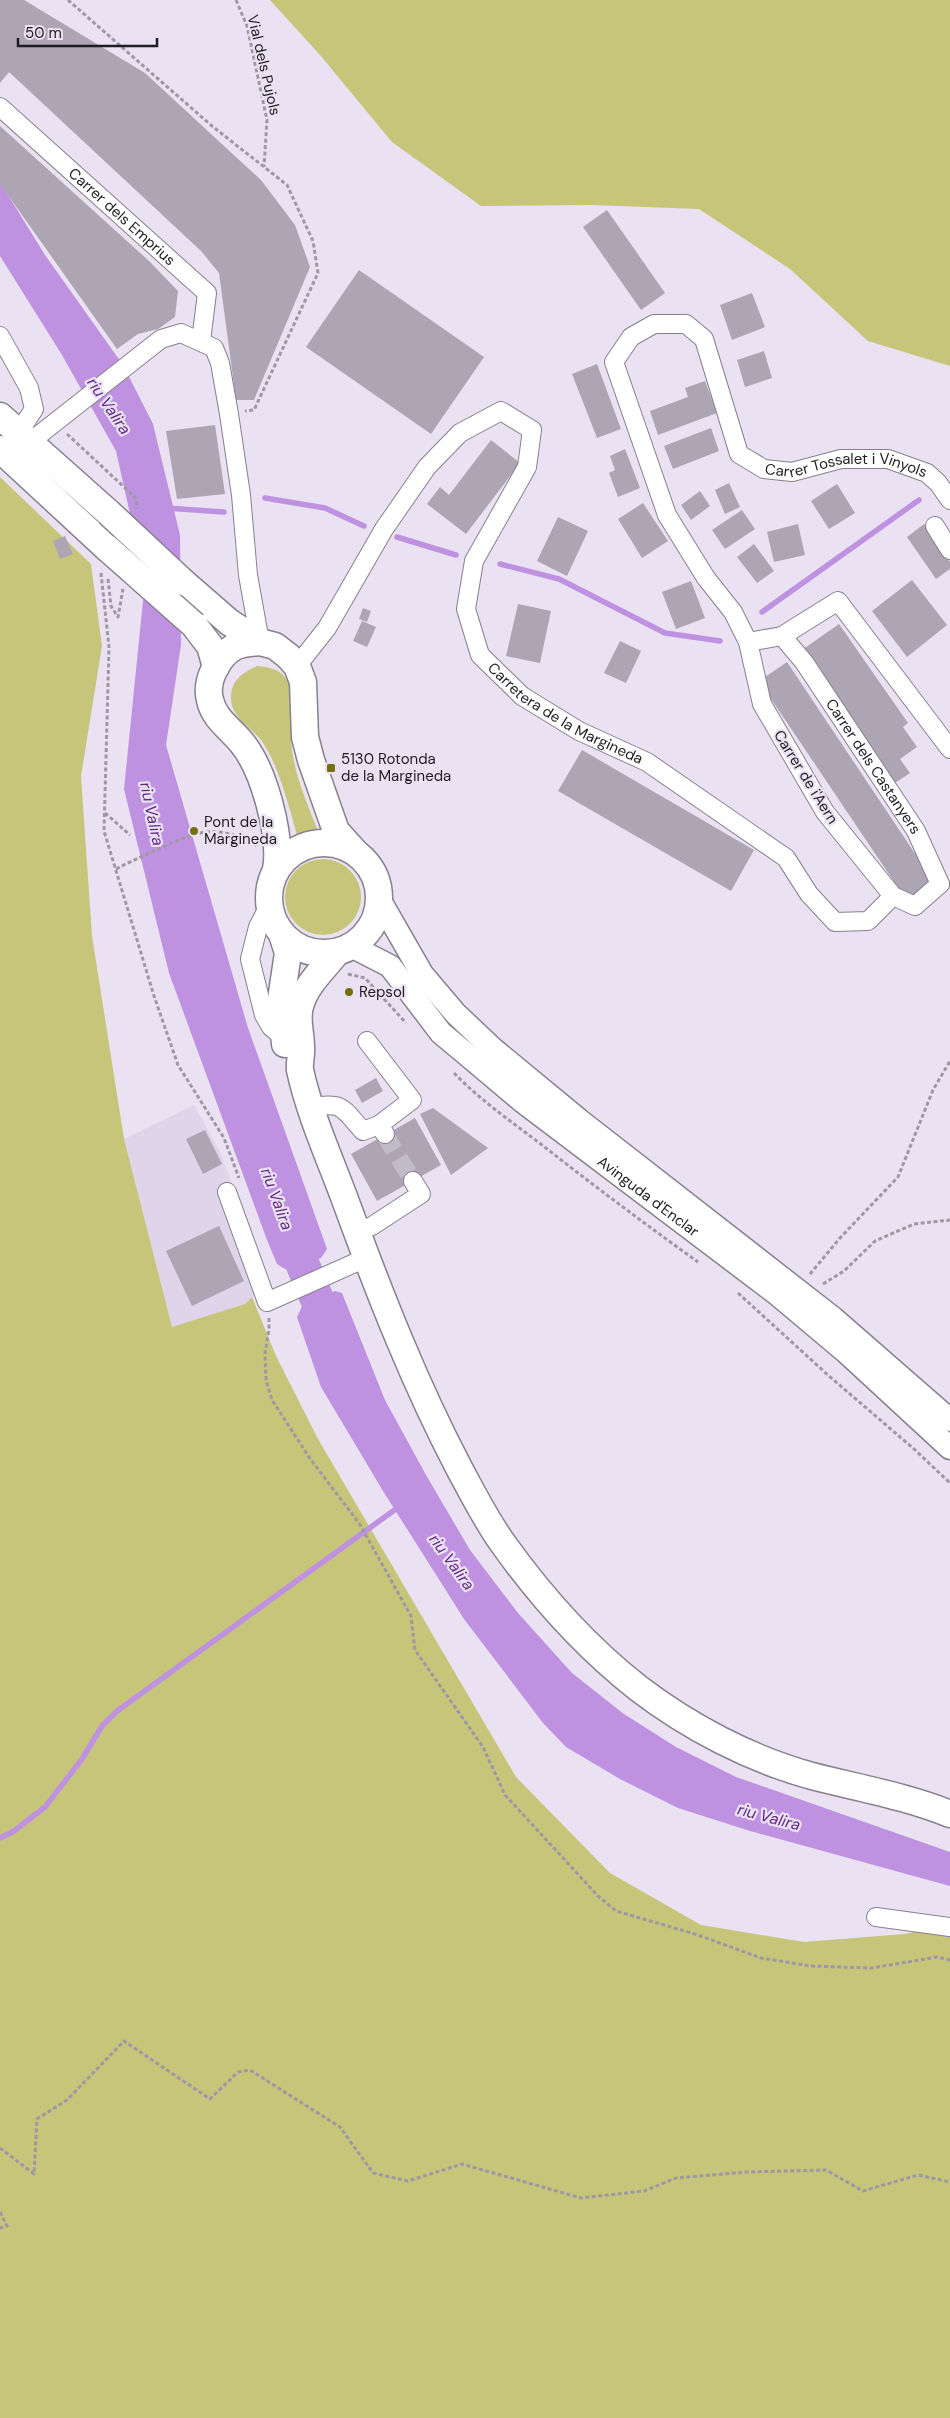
<svg xmlns="http://www.w3.org/2000/svg" width="950" height="2418" font-family="'DM Sans',sans-serif">
<style>
.built{fill:#e0d4eb}
.green{fill:#c7c57a}
.water{fill:#be92e1}
.lines{fill:none;stroke-linecap:round;stroke-linejoin:round}
.stream{stroke:#be92e1;stroke-width:5.5}
.river{stroke:#be92e1;stroke-width:34}
.building{fill:#ada5b4}
.minor-tunnel{stroke:#c1bac8;stroke-width:18;stroke-dasharray:18 9;stroke-linecap:butt}
.minor-casing{stroke:#87808e;stroke-width:20}
.major-casing{stroke:#87808e;stroke-width:25}
.highway-casing{stroke:#87808e;stroke-width:29}
.path{stroke:#9e98a4;stroke-width:3;stroke-dasharray:4 2.5;stroke-linecap:butt}
.minor{stroke:#fff;stroke-width:18}
.major{stroke:#fff;stroke-width:22}
.highway{stroke:#fff;stroke-width:26}
.highway-bridge-casing{stroke:#87808e;stroke-width:29;stroke-linecap:butt}
.highway-bridge{stroke:#fff;stroke-width:26}
.poi-dot{fill:#736f11;stroke:#eae2f2;stroke-width:2}
.labels{text-anchor:middle;dominant-baseline:central;stroke-width:4.5;stroke-linejoin:round;paint-order:stroke}
.street-label{font-size:15px;fill:#1f1c22;stroke:#eae2f2}
.poi-label{font-size:15px;fill:#1f1c22;stroke:#eae2f2;text-anchor:start}
.water-label{font-size:16px;font-style:italic;fill:#612985;stroke:#eae2f2}
</style>
<rect width="100%" height="100%" fill="#eae2f2"/>
<polygon class="built" points="194,1105 220,1152 268,1276 262,1287 245,1304 172,1328 124,1139"/>
<g class="green">
<polygon points="270,0 950,0 950,366 868,341 790,269 699,209 591,205 481,206 392,142 320,55"/>
<polygon points="0,477 91,564 102,646 81,776 92,936 124,1139 172,1327 245,1304 252,1297 276,1356 318,1439 516,1777 610,1873 701,1925 804,1942 904,1934 950,1926 950,2418 0,2418"/>
<path d="M 257,666 C 270,667 283,670 289,683 C 296,700 289,730 292,751 C 296,778 308,806 318,831 L 298,839 C 291,813 277,759 260,739 C 250,727 232,717 231,700 C 230,682 241,673 257,666 Z"/>
<circle cx="323" cy="897" r="38"/>
</g>
<g class="water">
<polygon points="0,182 45,255 123,365 153,424 180,535 181,645 166,745 248,1028 327,1249 321,1258 285,1269 277,1264 267,1240 169,973 124,789 145,581 116,451 62,355 0,256"/>
<polygon points="335,1291 342,1293 344,1298 385,1400 426,1475 470,1550 518,1613 572,1673 624,1714 676,1747 736,1777 950,1852 950,1886 750,1831 678,1808 620,1779 566,1747 543,1723 464,1619 383,1491 321,1387 297,1317 304,1302"/>
</g>
<g class="lines">
<g class="stream">
<polyline points="265,498 325,508 364,526"/>
<polyline points="166,508 224,512"/>
<polyline points="397,537 456,555"/>
<polyline points="500,564 559,579 665,633 720,641"/>
<polyline points="762,612 919,500"/>
<polyline points="0,1838 14,1831 45,1807 82,1759 102,1726 117,1711 400,1506"/>
</g>
<polyline class="river" points="285,1222 334,1340"/>
</g>
<g class="building">
<polygon points="0,0 24,0 145,73 261,180 295,225 310,267 254,400 236,400 219,273 201,251 9,72 0,83"/>
<polygon points="0,126 149,261 178,291 175,317 158,329 138,334 117,349 0,184"/>
<polygon points="607,210 665,293 641,310 583,227"/>
<polygon points="359,270 484,357 431,434 306,347"/>
<polygon points="752,293 765,327 732,340 720,305"/>
<polygon points="764,351 772,378 745,387 737,360"/>
<polygon points="597,364 621,429 597,438 572,374"/>
<polygon points="705,381 717,413 658,435 650,411 688,397 685,388"/>
<polygon points="215,425 225,494 177,499 166,431"/>
<polygon points="711,428 719,451 673,469 664,446"/>
<polygon points="491,440 520,463 466,534 427,504 440,487 449,495"/>
<polygon points="625,449 640,488 618,497 609,473 615,470 610,456"/>
<polygon points="729,483 740,507 725,514 715,490"/>
<polygon points="837,484 855,513 829,529 811,501"/>
<polygon points="700,491 710,506 691,520 681,505"/>
<polygon points="643,503 668,541 642,558 618,519"/>
<polygon points="742,510 755,529 725,549 712,530"/>
<polygon points="558,517 588,531 567,576 537,561"/>
<polygon points="798,524 805,555 774,562 767,532"/>
<polygon points="924,524 950,562 950,569 936,579 907,537"/>
<polygon points="65,536 73,554 60,559 53,541"/>
<polygon points="754,544 774,571 757,583 737,557"/>
<polygon points="912,580 947,625 907,657 872,611"/>
<polygon points="691,581 705,618 676,629 662,592"/>
<polygon points="518,604 551,611 540,663 506,656"/>
<polygon points="363,608 371,611 367,622 359,619"/>
<polygon points="362,621 376,627 367,647 353,641"/>
<polygon points="839,624 908,723 903,727 917,747 900,759 910,773 895,783 802,650"/>
<polygon points="620,641 641,651 626,683 604,673"/>
<polygon points="787,662 934,882 907,901 759,681"/>
<polygon points="582,750 754,850 731,891 558,791"/>
<polygon points="376,1078 383,1091 362,1103 355,1090"/>
<polygon points="433,1108 488,1148 451,1175 420,1114"/>
<polygon points="415,1118 441,1165 377,1201 351,1154"/>
<polygon points="205,1130 222,1164 203,1174 186,1139"/>
<polygon points="219,1226 244,1281 192,1306 166,1251"/>
</g>
<g class="lines">
<polyline class="minor-tunnel" points="385,1135 413,1181"/>
<g class="minor-casing">
<g id="minor">
<path id="s1" d="M 0,107 L 207,293 L 201,341"/>
<polyline points="0,336 29,388 34,409 19,432"/>
<polyline points="30,442 161,339 181,333 214,348 220,363 229,414 241,495 248,575 260,642"/>
<polyline points="935,526 950,550"/>
<polyline points="782,636 838,601 950,749"/>
<path id="s2" d="M 748,642 L 782,636 L 804,662 L 916,831 L 940,884 L 915,906 L 893,896 L 825,812 L 762,704 L 748,642 L 733,612 L 706,578 L 667,515 L 614,362 L 631,337 L 654,324 L 686,324 L 704,339 L 739,454 L 764,469 L 792,472 L 841,459 L 888,459 L 927,473 L 938,483 L 950,500"/>
<path id="s3" d="M 297,666 L 327,628 L 384,529 L 427,467 L 460,433 L 501,411 L 532,430 L 527,467 L 474,561 L 466,609 L 480,655 L 522,696 L 579,731 L 647,762 L 786,858 L 809,894 L 835,922 L 868,921 L 893,896"/>
<polyline points="269,906 258,927 250,959 264,1015 271,1027 284,1038"/>
<polyline points="367,1041 412,1100 379,1125"/>
<path d="M 311,1107 C 344,1102 341,1107 363,1131 L 379,1125 L 385,1134"/>
<polyline points="227,1192 267,1302 366,1258"/>
<polyline points="357,1232 372,1226 421,1194 413,1181"/>
<polyline points="876,1917 950,1927"/>
</g>
</g>
<g class="major-casing">
<g id="major">
<polyline points="379,899 422,974 456,1014 493,1049 579,1120 833,1318 950,1420"/>
<path id="s4" d="M 351,946 L 390,966 L 441,1033 L 465,1053 L 522,1101 L 777,1294 L 846,1352 L 950,1448"/>
</g>
</g>
<g class="highway-casing">
<g id="highway">
<polyline points="0,416 109,513"/>
<polyline points="0,449 107,548"/>
<polyline points="183,582 229,622 260,642 275,646 288,656 297,666 303,682 305,737 311,760 336,831 355,852"/>
<polyline points="194,625 210,646 216,667"/>
<path d="M 260,642 C 251,643 242,643 234,647 C 217,657 205,682 210,700 C 214,719 231,729 242,743 C 264,770 282,836 276,870"/>
<circle cx="324" cy="898" r="55"/>
<polyline points="282,934 288,953 281,1000 285,1044"/>
<path d="M 337,952 C 324,969 306,984 300,1006 C 296,1020 301,1032 301,1047 C 302,1055 299,1062 300,1070 C 310,1116 331,1161 347,1205 C 380,1295 415,1384 459,1468 C 473,1494 487,1522 504,1545 C 542,1598 586,1647 638,1688 C 689,1727 750,1759 812,1776 C 858,1788 906,1796 950,1814"/>
</g>
</g>
<g class="path">
<polyline points="68,0 212,126 287,185 313,241 318,273 254,410 245,411"/>
<polyline points="236,0 247,26 267,120 264,167"/>
<polyline points="67,434 137,499 136,509"/>
<polyline points="101,573 109,647 104,831 154,996 178,1065 224,1138 239,1178"/>
<polyline points="108,579 111,606 118,617 123,589"/>
<polyline points="105,813 130,835"/>
<path d="M 116,869 C 131,861 146,855 161,848 C 197,831 219,823 256,846"/>
<polyline points="348,974 365,978 406,1023"/>
<path d="M 454,1073 C 480,1100 512,1122 542,1145 C 593,1185 645,1224 698,1262"/>
<polyline points="810,1274 840,1238 898,1177 933,1090 950,1061"/>
<polyline points="823,1284 844,1271 875,1241 914,1224 950,1220"/>
<polyline points="738,1293 829,1376 914,1449 950,1483"/>
<polyline points="269,1318 269,1329 265,1353 266,1380 272,1400 311,1460 359,1523 411,1616 415,1650 483,1747 505,1795 598,1896 616,1911 695,1934 761,1958 811,1966 872,1968 937,1957 950,1960"/>
<polyline points="0,2148 34,2174 37,2119 67,2100 124,2041 210,2099 238,2072 250,2070 340,2127 373,2173 408,2181 462,2164 581,2198 644,2191 676,2178 747,2172 826,2170 863,2191 918,2175 950,2182"/>
<polyline points="0,2212 7,2226 0,2228"/>
</g>
<use href="#minor" class="minor"/>
<use href="#major" class="major"/>
<use href="#highway" class="highway"/>
<g class="highway-bridge-casing">
<g id="highway-bridge">
<polyline points="109,513 183,582"/>
<polyline points="107,548 194,625"/>
</g>
</g>
<use href="#highway-bridge" class="highway-bridge"/>
</g>
<g class="poi-dot">
<rect x="326" y="763" width="10" height="10" rx="2.5"/>
<circle cx="194" cy="831" r="5"/>
<circle cx="349" cy="992" r="5"/>
</g>
<g class="labels">
<g class="street-label">
<text transform="translate(264 65) rotate(77)">Vial dels Pujols</text>
<text stroke="none"><textPath href="#s1" startOffset="164">Carrer dels Emprius</textPath></text>
<text stroke="none"><textPath href="#s2" startOffset="1342">Carrer Tossalet i Vinyols</textPath></text>
<text stroke="none"><textPath href="#s3" startOffset="715">Carretera de la Margineda</textPath></text>
<text stroke="none"><textPath href="#s2" startOffset="194">Carrer dels Castanyers</textPath></text>
<text transform="translate(806 777) rotate(58)">Carrer de i'Aern</text>
<text stroke="none"><textPath href="#s4" startOffset="392">Avinguda d'Enclar</textPath></text>
</g>
<g class="poi-label">
<text x="341" y="759">5130 Rotonda<tspan x="341" dy="17">de la Margineda</tspan></text>
<text x="204" y="822">Pont de la<tspan x="204" dy="17">Margineda</tspan></text>
<text x="359" y="992">Repsol</text>
</g>
<g class="water-label">
<text transform="translate(109 406) rotate(56)">riu Valira</text>
<text transform="translate(152 814) rotate(78)">riu Valira</text>
<text transform="translate(277 1199) rotate(70)">riu Valira</text>
<text transform="translate(452 1562) rotate(54)">riu Valira</text>
<text transform="translate(769 1817) rotate(15)">riu Valira</text>
</g>
</g>
<path d="M18 38v8h139v-8" fill="none" stroke="#1f1c22" stroke-width="2.5"/>
<text x="25" y="38" font-size="15" fill="#1f1c22" stroke="#eae2f2" stroke-width="4" paint-order="stroke">50 m</text>
</svg>
